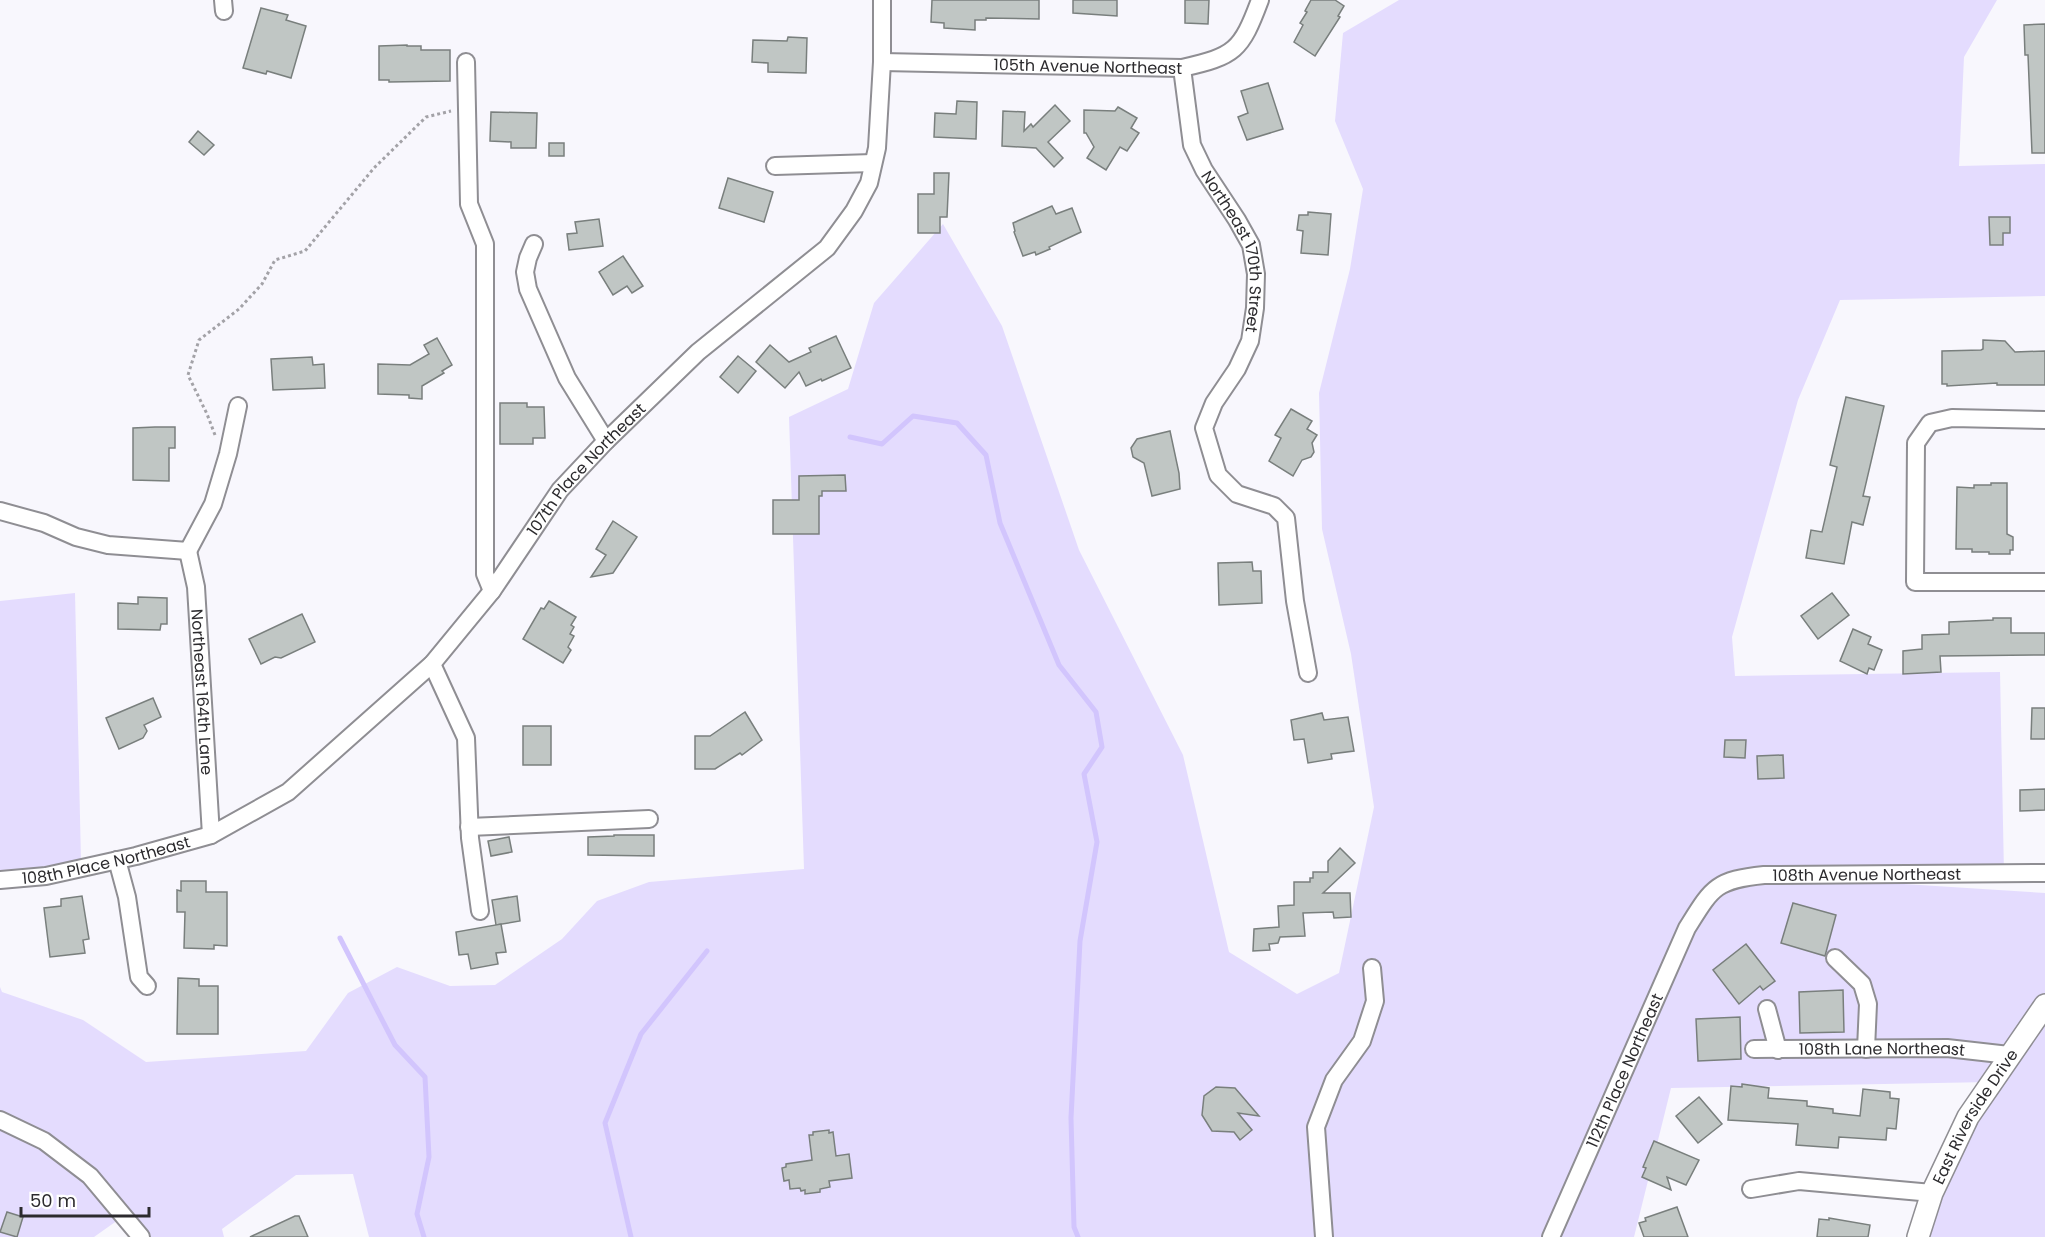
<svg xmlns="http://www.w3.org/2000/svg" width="2045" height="1237" font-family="Poppins,sans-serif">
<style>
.green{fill:#e4dcfe}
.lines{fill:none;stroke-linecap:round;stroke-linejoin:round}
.stream{stroke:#d2c5fd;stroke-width:5}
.building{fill:#c0c6c4;stroke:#797f7d;stroke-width:1.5}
.minor-casing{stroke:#8f8e93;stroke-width:20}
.major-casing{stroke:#8f8e93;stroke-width:24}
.path{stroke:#a3a2a7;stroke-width:3;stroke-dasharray:3 3;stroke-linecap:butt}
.minor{stroke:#fff;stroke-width:16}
.major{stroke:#fff;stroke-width:21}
.labels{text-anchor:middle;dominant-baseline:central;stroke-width:4.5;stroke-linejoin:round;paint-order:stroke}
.street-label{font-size:16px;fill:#2c2b2e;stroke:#fff}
</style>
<rect width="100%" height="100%" fill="#f8f7fd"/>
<g class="green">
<polygon points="1399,0 1997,0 1964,57 1959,166 2045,164 2045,296 1840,300 1798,400 1732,637 1735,676 2000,672 2004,874 1777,876 2045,893 2045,1237 1918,1237 1990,1082 1671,1088 1634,1237 369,1237 353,1174 296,1175 222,1229 224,1237 133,1237 118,1220 94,1237 0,1237 0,987 2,992 83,1020 146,1062 306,1051 348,993 397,967 450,986 495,985 562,939 597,901 649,882 804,869 789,417 848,389 874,303 943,224 1002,326 1079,550 1183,755 1229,952 1297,994 1339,973 1374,807 1351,654 1322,529 1319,393 1350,269 1363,189 1335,121 1343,33"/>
<polygon points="75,593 81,862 0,873 0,601"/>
</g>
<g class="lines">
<g class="stream">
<polyline points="850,437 882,444 913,416 957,423 986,455 1000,523 1059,665 1096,712 1102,747 1084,774 1097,842 1080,941 1071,1118 1074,1227 1078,1237"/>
<polyline points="340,938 395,1045 425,1077 429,1157 417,1214 424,1237"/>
<polyline points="631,1237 605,1123 641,1034 707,951"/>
</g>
</g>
<g class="building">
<polygon points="932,0 1039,0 1039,19 986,18 986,20 975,20 975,30 944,28 944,23 931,22"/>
<polygon points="1073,0 1117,0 1117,16 1073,13"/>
<polygon points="1185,0 1209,0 1208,24 1185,23"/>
<polygon points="1311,0 1335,0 1344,6 1338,16 1340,17 1315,56 1294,42 1303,25 1300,23 1307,12 1305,11"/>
<polygon points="261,8 288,15 286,20 306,26 291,78 267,71 266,74 243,68"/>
<polygon points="2045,24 2045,153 2032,153 2028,55 2025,55 2024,25"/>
<polygon points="788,37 807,38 806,73 768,72 768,63 752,62 753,40 787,41"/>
<polygon points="407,45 407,46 421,46 421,50 450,50 450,81 389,82 389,80 379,80 379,46"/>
<polygon points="1268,83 1283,129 1247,140 1238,117 1248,113 1241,91"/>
<polygon points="957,101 977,102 976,139 934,137 935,113 956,114"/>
<polygon points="1055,105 1070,121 1048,142 1063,158 1054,167 1036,148 1002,146 1003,111 1025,112 1024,131 1031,124 1033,127"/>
<polygon points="1118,107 1137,118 1131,128 1139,133 1127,151 1120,147 1106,170 1087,158 1094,147 1086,133 1084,133 1084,110 1115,111"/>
<polygon points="491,112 537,113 536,148 511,148 511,142 490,141"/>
<polygon points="198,131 214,145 204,155 189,142"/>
<rect x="549" y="143" width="15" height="13"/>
<polygon points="934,173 949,173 947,217 940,217 940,233 918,233 918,194 934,194"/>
<polygon points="728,178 773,192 764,222 719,208"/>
<polygon points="1052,206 1056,214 1072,208 1081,232 1049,247 1050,249 1036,255 1035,252 1023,256 1014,232 1015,231 1013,223"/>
<polygon points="1308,212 1331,214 1328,255 1301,253 1303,231 1297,230 1299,215 1308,215"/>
<polygon points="1989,217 2010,217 2010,233 2003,233 2003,245 1990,245"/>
<polygon points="599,219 603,246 569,250 567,234 577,233 575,222"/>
<polygon points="623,256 643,286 632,293 627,286 613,295 599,272"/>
<polygon points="836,336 851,368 822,381 821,379 806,386 799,372 785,388 756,362 770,345 789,362 811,352 809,348"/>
<polygon points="437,338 452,365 442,371 444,373 422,386 422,399 409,398 409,395 378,394 378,364 410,365 429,354 424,345"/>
<polygon points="1983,340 2005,341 2015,352 2045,351 2045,385 1997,385 1997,383 1947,386 1947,384 1942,384 1942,351 1981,350 1983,349"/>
<polygon points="738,356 756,371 738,393 720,377"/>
<polygon points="312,357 313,365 324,364 325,388 273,390 271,359"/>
<polygon points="1846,397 1884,406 1863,496 1870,497 1863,525 1852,522 1844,564 1806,558 1811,530 1822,532 1837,467 1830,465"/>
<polygon points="500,403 527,403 527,407 544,407 545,438 533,438 533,444 500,444"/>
<polygon points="1291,409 1312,421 1307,429 1317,435 1312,443 1314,452 1311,457 1302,460 1293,476 1269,461 1281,438 1275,435"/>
<polygon points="155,427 175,427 175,448 169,448 169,481 133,480 133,428"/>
<polygon points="1170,431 1179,473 1180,489 1152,496 1144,463 1133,457 1131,448 1137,439"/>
<polygon points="845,475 846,491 822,491 822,496 819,496 819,534 773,534 773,500 799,500 799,476"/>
<polygon points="1991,483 2007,483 2007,534 2013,537 2013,550 2010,550 2010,554 1989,554 1989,552 1972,552 1972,549 1956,549 1957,487 1974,488 1974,485 1991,485"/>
<polygon points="613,521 637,537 613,573 591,577 606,555 596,549"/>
<polygon points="1252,562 1253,571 1261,571 1262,603 1219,605 1218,563"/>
<polygon points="1832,593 1849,615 1818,639 1801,616"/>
<polygon points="138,597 167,598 167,624 161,624 160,630 118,629 118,603 138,604"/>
<polygon points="549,601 576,617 571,625 574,627 570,634 574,636 568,647 571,650 563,663 523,639 541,608 544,609"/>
<polygon points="302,614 315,642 281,658 275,657 261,664 249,639"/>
<polygon points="1993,618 2011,618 2011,633 2045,633 2045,655 1940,656 1941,672 1903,674 1903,651 1922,649 1922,635 1949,634 1949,622 1993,620"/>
<polygon points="1853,629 1871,637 1868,644 1882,650 1874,670 1869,668 1867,674 1840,661"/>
<polygon points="153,698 161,717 144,725 147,731 143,738 119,749 106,718"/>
<polygon points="2032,708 2045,708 2045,739 2031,739"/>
<polygon points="745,712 762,740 742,755 740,753 715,769 695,769 695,736 710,736"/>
<polygon points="1322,713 1324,720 1348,717 1354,751 1331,754 1332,759 1308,763 1304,739 1294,740 1291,720"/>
<rect x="523" y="726" width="28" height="39"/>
<polygon points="1725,740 1746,740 1745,758 1724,757"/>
<polygon points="1783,755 1784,778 1758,779 1757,756"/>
<polygon points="2045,789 2045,810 2020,811 2020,790"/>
<polygon points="614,835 654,835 654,856 588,855 588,837 614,836"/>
<polygon points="509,837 512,852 491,856 488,841"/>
<polygon points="1340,848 1355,863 1323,893 1350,893 1351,917 1334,918 1333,912 1303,913 1305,936 1280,937 1278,943 1269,944 1270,950 1253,951 1254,929 1279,927 1278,906 1294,905 1294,882 1310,882 1310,878 1313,878 1313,872 1328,872 1328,861"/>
<polygon points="181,881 206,881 206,892 227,892 227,946 214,945 214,949 184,948 185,912 177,912 177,890 181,891"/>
<polygon points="82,896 89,939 83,940 85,953 50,957 44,908 61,906 61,899"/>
<polygon points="517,896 520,921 496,925 492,900"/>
<polygon points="1793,903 1836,915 1825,956 1781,943"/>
<polygon points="501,924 506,952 496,953 498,964 471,969 468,954 459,955 456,932"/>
<polygon points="1746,944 1775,981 1763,990 1760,986 1739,1004 1713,970"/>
<polygon points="178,978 199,979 199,986 218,986 218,1034 177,1034"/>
<polygon points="1843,990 1844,1032 1800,1033 1799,992"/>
<polygon points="1740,1017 1741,1059 1698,1061 1696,1019"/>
<polygon points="1742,1084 1769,1088 1768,1098 1807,1101 1807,1106 1833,1109 1833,1113 1860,1116 1863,1089 1890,1092 1890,1098 1899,1099 1896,1129 1887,1128 1886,1140 1839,1137 1838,1148 1796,1145 1798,1124 1728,1120 1731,1086 1742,1087"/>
<polygon points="1216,1087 1235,1088 1259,1116 1238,1113 1252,1130 1240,1140 1234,1132 1212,1131 1202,1115 1204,1096"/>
<polygon points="1699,1097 1722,1124 1698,1143 1676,1116"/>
<polygon points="829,1130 829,1133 833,1132 836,1156 849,1154 852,1178 829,1181 830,1187 820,1189 820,1192 805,1194 805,1190 801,1191 800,1188 790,1189 789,1180 784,1181 782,1168 786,1167 786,1164 812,1160 809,1135 813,1135 813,1132"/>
<polygon points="1654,1141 1699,1160 1686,1185 1667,1177 1671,1190 1642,1177 1646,1168 1643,1167"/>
<polygon points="1677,1207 1688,1237 1644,1237 1639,1223 1646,1221 1645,1218"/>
<polygon points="7,1212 23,1217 17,1237 0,1232"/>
<polygon points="299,1216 308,1237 250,1237 295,1216"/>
<polygon points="1829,1218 1870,1225 1868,1237 1817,1237 1819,1219 1829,1220"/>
</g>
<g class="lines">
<g class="minor-casing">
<g id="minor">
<polyline points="223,0 224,11"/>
<polyline points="466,62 469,204 485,244 485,574 492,591"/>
<path id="s1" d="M 882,62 L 1182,68 C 1235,56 1241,51 1260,0"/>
<path id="s2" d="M 1182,68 L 1192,145 L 1204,170 L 1237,220 L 1251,245 L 1256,274 L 1255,308 L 1250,341 L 1237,369 L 1214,403 L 1204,428 L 1218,475 L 1237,494 L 1274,506 L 1286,518 L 1295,601 L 1308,673"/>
<polyline points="775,166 873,163"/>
<polyline points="534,244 528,258 525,272 528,289 567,378 606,441"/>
<polyline points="2045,420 1952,418 1930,423 1916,443 1915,582 2045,582"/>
<polyline points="0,511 44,523 76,537 108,545 188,551"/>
<path id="s3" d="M 188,551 L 196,587 L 211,835"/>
<polyline points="188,551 213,504 228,454 238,406"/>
<polyline points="432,664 466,738 470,838 480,911"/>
<polyline points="469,827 649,819"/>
<polyline points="117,860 127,897 139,977 147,986"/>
<path id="s4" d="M 0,880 L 46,876 L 136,856 L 211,835 L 288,792 L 432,664 L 492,591 L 560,490 L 606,441 L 698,352 L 827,248 L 854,211 L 869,183 L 877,148 L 882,62 L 882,0"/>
<polyline points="1835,958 1862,984 1868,1004 1866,1049"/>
<polyline points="1767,1009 1778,1050"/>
<path id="s5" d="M 1754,1049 L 1947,1048 L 2009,1055"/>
<polyline points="0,1120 44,1141 90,1176 141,1237"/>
<polyline points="1751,1189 1799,1181 1932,1193"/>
<polyline points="1324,1237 1316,1127 1334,1080 1362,1041 1375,1001 1372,968"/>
<path id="s6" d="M 1551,1237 L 1687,928 C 1712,888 1715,880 1764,875 L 2045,873"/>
</g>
</g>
<g class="major-casing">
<g id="major">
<path id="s7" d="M 1918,1237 L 1932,1193 L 1968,1117 L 2045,1005"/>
</g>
</g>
<polyline class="path" points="215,435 207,414 188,375 199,340 239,309 262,284 275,260 305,251 374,168 426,117 451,111"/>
<use href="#minor" class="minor"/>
<use href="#major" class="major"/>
</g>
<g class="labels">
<g class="street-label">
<text stroke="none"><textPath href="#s1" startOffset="206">105th Avenue Northeast</textPath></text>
<text stroke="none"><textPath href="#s2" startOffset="195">Northeast 170th Street</textPath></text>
<text stroke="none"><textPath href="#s4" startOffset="746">107th Place Northeast</textPath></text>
<text stroke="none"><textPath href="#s3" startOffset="142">Northeast 164th Lane</textPath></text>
<text stroke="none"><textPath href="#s4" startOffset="108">108th Place Northeast</textPath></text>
<text stroke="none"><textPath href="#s6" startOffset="540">108th Avenue Northeast</textPath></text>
<text stroke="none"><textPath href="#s5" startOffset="128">108th Lane Northeast</textPath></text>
<text stroke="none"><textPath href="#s6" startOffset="182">112th Place Northeast</textPath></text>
<text stroke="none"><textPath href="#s7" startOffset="134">East Riverside Drive</textPath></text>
</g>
</g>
<path d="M21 1207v9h128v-9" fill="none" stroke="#2c2b2e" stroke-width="3"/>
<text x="30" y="1207" font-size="18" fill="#2c2b2e" stroke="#ffffff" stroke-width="4.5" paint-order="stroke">50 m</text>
</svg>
